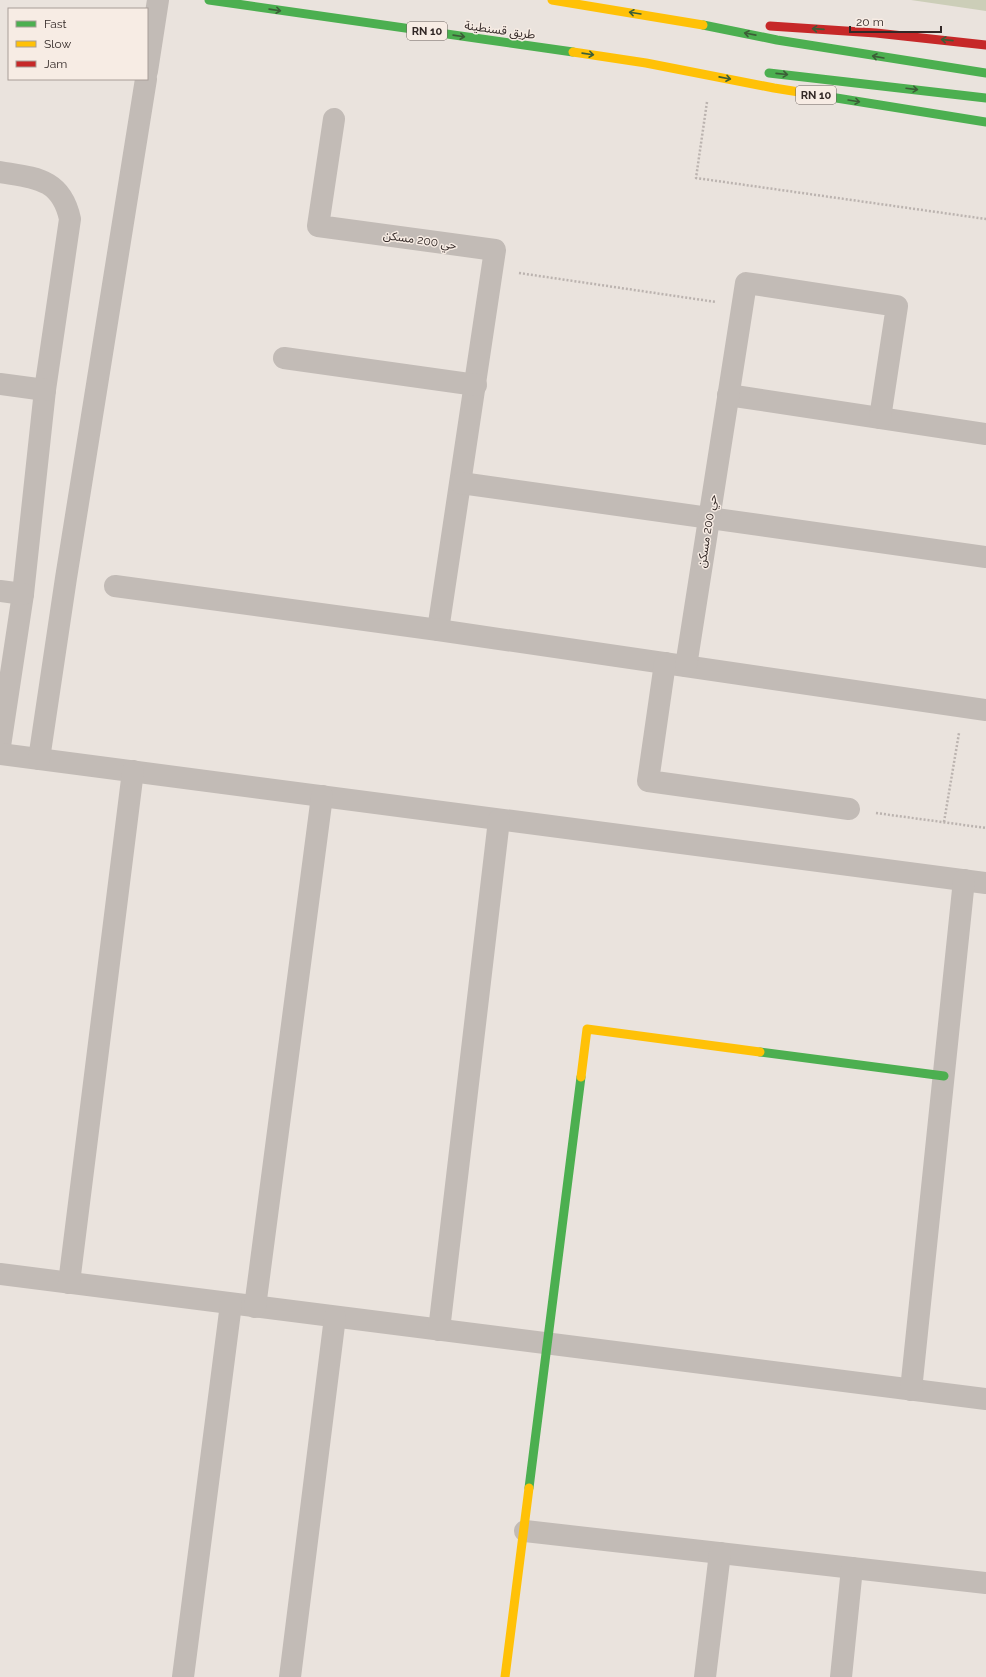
<svg xmlns="http://www.w3.org/2000/svg" width="986" height="1677" font-family="Raleway,'Noto Sans Arabic',sans-serif">
<style>
.green{fill:#ccceb8}
.lines{fill:none;stroke-linecap:round;stroke-linejoin:round}
.path{stroke:#bbb3af;stroke-width:2.5;stroke-dasharray:2 2;stroke-linecap:butt}
.street{stroke:#c2bbb6;stroke-width:22}
.fast{stroke:#4caf50;stroke-width:9}
.slow{stroke:#ffc107;stroke-width:9}
.jam{stroke:#c62828;stroke-width:9}
.oneway{stroke:#3c5e37}
.labels{text-anchor:middle;dominant-baseline:central;stroke-width:3;stroke-linejoin:round;paint-order:stroke}
.shield{fill:#f7ece4;stroke:#6d635f;stroke-width:1}
.shield-label{font-size:11px;font-weight:bold;fill:#322826}
.street-label{font-size:12px;fill:#322826;stroke:#f7ece4}
</style>
<rect width="100%" height="100%" fill="#eae3dd"/>
<polygon class="green" points="911,0 986,0 986,11"/>
<g class="lines">
<g class="path">
<polyline points="707,102 696,178 986,219"/>
<polyline points="519,273 716,302"/>
<polyline points="876,813 986,828"/>
<polyline points="944,822 959,733"/>
</g>
<g class="street">
<polyline points="147,71 158,0"/>
<polyline points="334,119 318,226 495,250 438,630"/>
<path d="M 0,172 C 35,178 61,178 70,219 L 45,390 L 23,594 L 0,746"/>
<polyline points="284,358 476,385"/>
<polyline points="0,384 45,390"/>
<polyline points="728,395 986,434"/>
<polyline points="461,483 986,557"/>
<polyline points="115,586 438,630 986,710"/>
<polyline points="0,591 23,594"/>
<polyline points="665,663 648,781 849,809"/>
<polyline points="686,666 746,283 897,306 880,418"/>
<polyline points="0,754 986,883"/>
<polyline points="39,759 66,578 146,79"/>
<polyline points="0,1274 986,1399"/>
<polyline points="69,1283 133,771"/>
<polyline points="255,1307 322,796"/>
<polyline points="439,1330 499,820"/>
<polyline points="911,1390 964,880"/>
<polyline points="525,1531 986,1583"/>
<polyline points="183,1677 231,1304"/>
<polyline points="290,1677 335,1317"/>
<polyline points="705,1677 720,1553"/>
<polyline points="841,1677 852,1568"/>
</g>
<g class="fast">
<polyline points="209,0 573,52"/>
<polyline points="703,25 777,40 986,73"/>
<polyline points="769,73 986,98"/>
<polyline points="824,96 986,122"/>
<polyline points="760,1052 944,1076"/>
<polyline points="529,1488 581,1077"/>
</g>
<g class="slow">
<polyline points="552,0 703,25"/>
<polyline points="573,52 646,63 774,88 824,96"/>
<polyline points="581,1077 587,1029 760,1052"/>
<polyline points="505,1677 529,1488"/>
</g>
<polyline class="jam" points="770,26 876,33 986,45"/>
</g>
<defs><path id="oneway-shaft" d="M-6 0H5M1.5-3L5.5 0L1.5 3" fill="none" stroke-width="1.6" stroke-linecap="round" stroke-linejoin="round"/></defs>
<g class="oneway">
<use href="#oneway-shaft" transform="translate(275 10) rotate(8)"/>
<use href="#oneway-shaft" transform="translate(635 13) rotate(-171)"/>
<use href="#oneway-shaft" transform="translate(818 29) rotate(-176)"/>
<use href="#oneway-shaft" transform="translate(750 34) rotate(-169)"/>
<use href="#oneway-shaft" transform="translate(459 36) rotate(8)"/>
<use href="#oneway-shaft" transform="translate(947 40) rotate(-174)"/>
<use href="#oneway-shaft" transform="translate(588 54) rotate(8)"/>
<use href="#oneway-shaft" transform="translate(878 57) rotate(-170)"/>
<use href="#oneway-shaft" transform="translate(782 74) rotate(6)"/>
<use href="#oneway-shaft" transform="translate(725 78) rotate(11)"/>
<use href="#oneway-shaft" transform="translate(912 89) rotate(7)"/>
<use href="#oneway-shaft" transform="translate(854 101) rotate(9)"/>
</g>
<g class="labels">
<g class="shield">
<rect x="407" y="22" width="40" height="18" rx="3"/>
<rect x="796" y="86" width="40" height="18" rx="3"/>
</g>
<g class="shield-label">
<text x="427" y="31">RN 10</text>
<text x="816" y="95">RN 10</text>
</g>
<g class="street-label">
<text transform="translate(500 30) rotate(8)">طريق قسنطينة</text>
<text transform="translate(420 240) rotate(8)">حي 200 مسكن</text>
<text transform="translate(707 531) rotate(-81)">حي 200 مسكن</text>
</g>
</g>
<rect x="8" y="8" width="140" height="72" fill="#f7ece4" stroke="#a89e98"/>
<rect x="16" y="21" width="20" height="6" fill="#4caf50" stroke="#a89e98"/>
<text x="44" y="28" font-size="12" fill="#322826">Fast</text>
<rect x="16" y="41" width="20" height="6" fill="#ffc107" stroke="#a89e98"/>
<text x="44" y="48" font-size="12" fill="#322826">Slow</text>
<rect x="16" y="61" width="20" height="6" fill="#c62828" stroke="#a89e98"/>
<text x="44" y="68" font-size="12" fill="#322826">Jam</text>
<path d="M850 26v6h91v-6" fill="none" stroke="#322826" stroke-width="2"/>
<text x="856" y="26" font-size="12" fill="#322826" stroke="#f7ece4" stroke-width="3" paint-order="stroke">20 m</text>
</svg>
